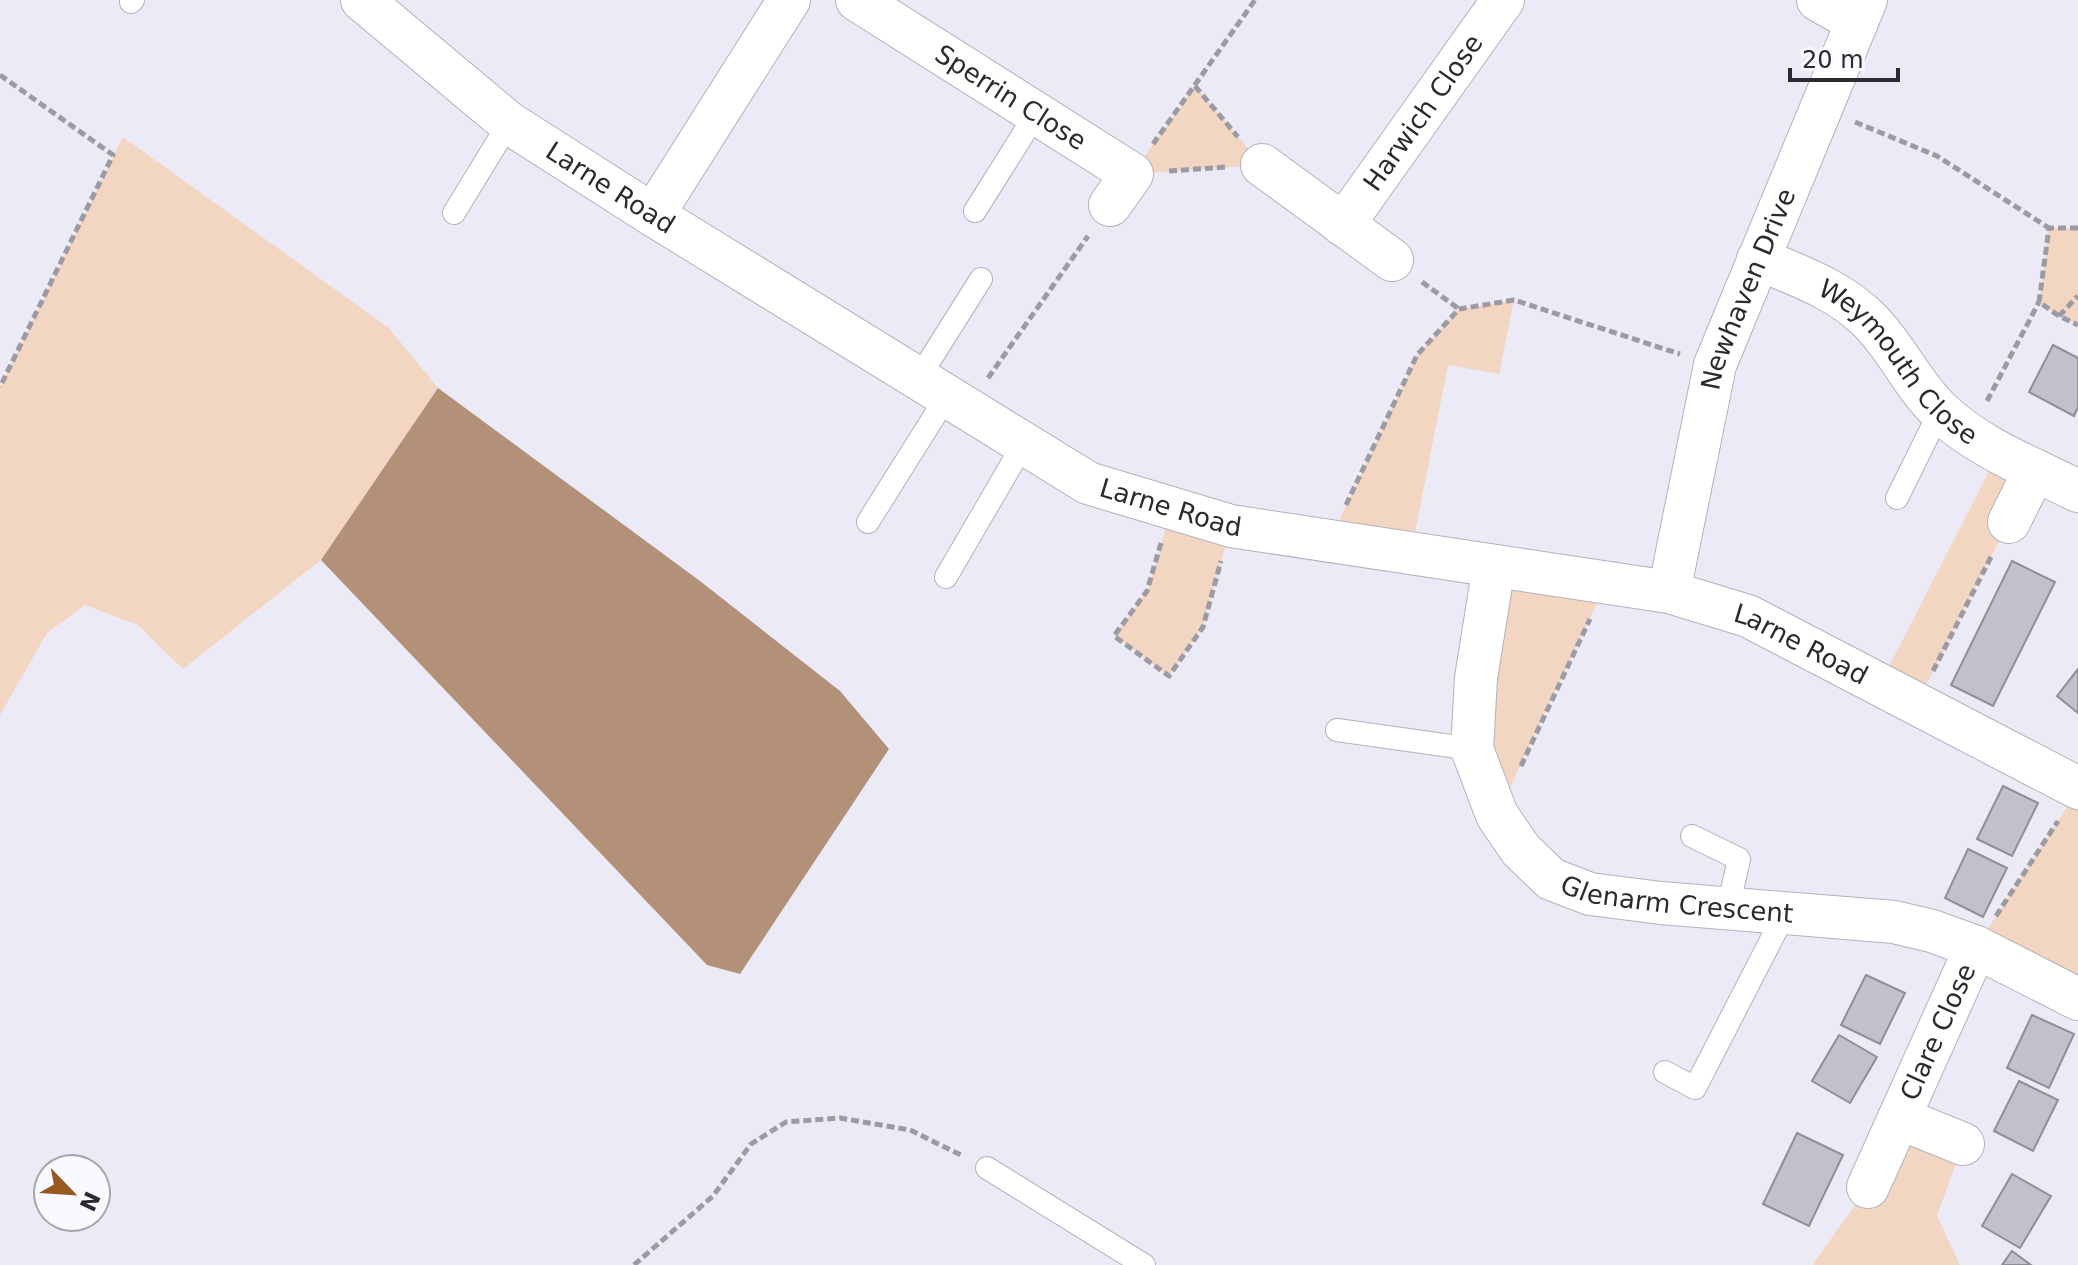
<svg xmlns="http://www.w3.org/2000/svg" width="2078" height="1265" font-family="'DejaVu Sans',sans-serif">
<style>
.green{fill:#f2d6c2}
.water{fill:#b39178}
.building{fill:#c3c0ce;stroke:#908d9a;stroke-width:2}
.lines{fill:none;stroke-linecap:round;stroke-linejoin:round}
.lane-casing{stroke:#b4b1bf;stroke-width:24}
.street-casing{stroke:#b4b1bf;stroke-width:44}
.path{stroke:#9c9aa4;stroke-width:5;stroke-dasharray:8 4;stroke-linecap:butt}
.lane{stroke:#fff;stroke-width:22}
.street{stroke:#fff;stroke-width:42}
.labels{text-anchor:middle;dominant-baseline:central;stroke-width:6;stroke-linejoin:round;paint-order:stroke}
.street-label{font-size:26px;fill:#2b2a2f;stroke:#faf9ff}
</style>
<rect width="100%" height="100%" fill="#edeaf8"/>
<g class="green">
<polygon points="1195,86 1262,165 1132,174"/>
<polygon points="123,137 389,328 438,388 321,560 183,669 138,625 85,605 47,633 0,715 0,387"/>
<polygon points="2049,228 2078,228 2078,325 2059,316 2039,302"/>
<polygon points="1514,300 1499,374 1448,365 1411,553 1329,542 1417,355 1459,309"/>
<polygon points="1999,452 2035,470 1917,703 1880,684"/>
<polygon points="1172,508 1231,526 1203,627 1169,676 1114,636 1147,591"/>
<polygon points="1494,566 1607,582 1497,815 1476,678"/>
<polygon points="2078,790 2078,999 1976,947"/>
<polygon points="1899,1118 1963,1144 1937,1216 1960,1265 1815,1265 1813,1264 1868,1187"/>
</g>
<polygon class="water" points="438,388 700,581 840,691 889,749 740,974 707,965 321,560"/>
<g class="building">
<polygon points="2053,345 2078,358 2078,407 2074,416 2029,392"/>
<polygon points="2012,561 2055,582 1993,706 1951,685"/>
<polygon points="2078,669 2078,713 2057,696"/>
<polygon points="2003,786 2038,803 2012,856 1977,839"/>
<polygon points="1968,849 2007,868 1983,917 1945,898"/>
<polygon points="1866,975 1905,993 1880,1044 1841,1025"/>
<polygon points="2032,1015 2074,1034 2049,1088 2007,1068"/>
<polygon points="1839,1035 1877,1057 1850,1103 1812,1081"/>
<polygon points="2019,1081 2058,1100 2033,1151 1994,1131"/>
<polygon points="1797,1133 1843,1155 1809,1226 1763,1204"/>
<polygon points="2012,1174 2051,1196 2020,1248 1982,1226"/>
<polygon points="2012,1251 2031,1265 2002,1265"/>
</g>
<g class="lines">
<g class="lane-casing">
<g id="lane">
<polyline points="131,2 133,0"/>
<polyline points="975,211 1036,114"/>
<polyline points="454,213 509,123"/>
<polyline points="918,379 981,279"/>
<polyline points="1897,498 1940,411"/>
<polyline points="868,522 947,396"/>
<polyline points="946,577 1024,443"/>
<polyline points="1337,730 1472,749"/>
<polyline points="1692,836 1739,859 1728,908"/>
<polyline points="1665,1072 1695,1088 1785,913"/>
<polyline points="987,1168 1144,1265"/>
</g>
</g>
<g class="street-casing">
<g id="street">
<path id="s1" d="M 362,0 L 509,123 L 653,215 L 1088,483 L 1231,526 L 1669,592 L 1748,616 L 2078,788"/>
<path id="s2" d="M 857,0 L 1132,174 L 1110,205"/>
<polyline points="1818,0 1857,22"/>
<polyline points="1262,165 1392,260"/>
<polyline points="653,215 789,0"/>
<path id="s3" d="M 1343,225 L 1503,0"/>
<path id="s4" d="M 1758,259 C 1797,275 1840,290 1870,321 C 1897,348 1913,386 1941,412 C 1979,448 2032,468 2078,491"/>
<polyline points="2009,522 2035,470"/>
<path id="s5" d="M 1494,566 L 1476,678 L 1472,749 L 1497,815 L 1521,850 L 1551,879 L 1590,894 L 1661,903 L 1894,922 L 1932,931 L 1976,947 L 2078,999"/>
<path id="s6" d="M 1669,592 L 1715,365 L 1866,0"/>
<polyline points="1899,1118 1963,1144"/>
<path id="s7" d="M 1868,1187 L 1976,947"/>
</g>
</g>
<g class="path">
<polyline points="0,75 113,155 0,387"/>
<polyline points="1195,86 1238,137"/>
<polyline points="1855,122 1937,156 2049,228"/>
<polyline points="1153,144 1255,0"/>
<polyline points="1169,171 1226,167"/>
<polyline points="2078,228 2049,228 2039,302 2059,316 2078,325"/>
<polyline points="1422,282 1459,309"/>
<polyline points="2059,316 2078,296"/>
<polyline points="988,378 1088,236"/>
<polyline points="1987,401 2039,302"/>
<polyline points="1346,505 1417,355 1459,309 1514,300 1680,354"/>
<polyline points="1161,543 1147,591 1114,636 1169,676 1203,627 1221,561"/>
<polyline points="1933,671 1992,555"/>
<polyline points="1521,766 1590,619"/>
<polyline points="1996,916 2058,821"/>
<polyline points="634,1265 713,1196 751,1144 786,1122 840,1118 910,1130 961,1155"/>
</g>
<use href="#lane" class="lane"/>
<use href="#street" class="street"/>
</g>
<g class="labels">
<g class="street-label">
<text stroke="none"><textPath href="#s2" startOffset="182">Sperrin Close</textPath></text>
<text stroke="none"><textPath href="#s3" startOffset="138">Harwich Close</textPath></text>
<text stroke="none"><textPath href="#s1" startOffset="312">Larne Road</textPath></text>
<text stroke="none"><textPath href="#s6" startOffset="314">Newhaven Drive</textPath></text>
<text stroke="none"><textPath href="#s4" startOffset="178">Weymouth Close</textPath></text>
<text stroke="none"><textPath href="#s1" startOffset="960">Larne Road</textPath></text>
<text stroke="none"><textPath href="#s1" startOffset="1608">Larne Road</textPath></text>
<text stroke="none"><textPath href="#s5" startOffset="468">Glenarm Crescent</textPath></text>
<text stroke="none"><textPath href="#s7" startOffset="170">Clare Close</textPath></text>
</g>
</g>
<g transform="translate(72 1193) rotate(115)"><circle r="38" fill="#faf9ff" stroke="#a7a6ac" stroke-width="2"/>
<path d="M0-6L14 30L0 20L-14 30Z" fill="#985921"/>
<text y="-12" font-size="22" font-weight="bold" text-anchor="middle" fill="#2b2a2f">N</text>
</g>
<path d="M1790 68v12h108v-12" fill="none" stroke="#2b2a2f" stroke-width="4"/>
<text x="1802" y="68" font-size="24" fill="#2b2a2f" stroke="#faf9ff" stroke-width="6" paint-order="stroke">20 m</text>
</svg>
